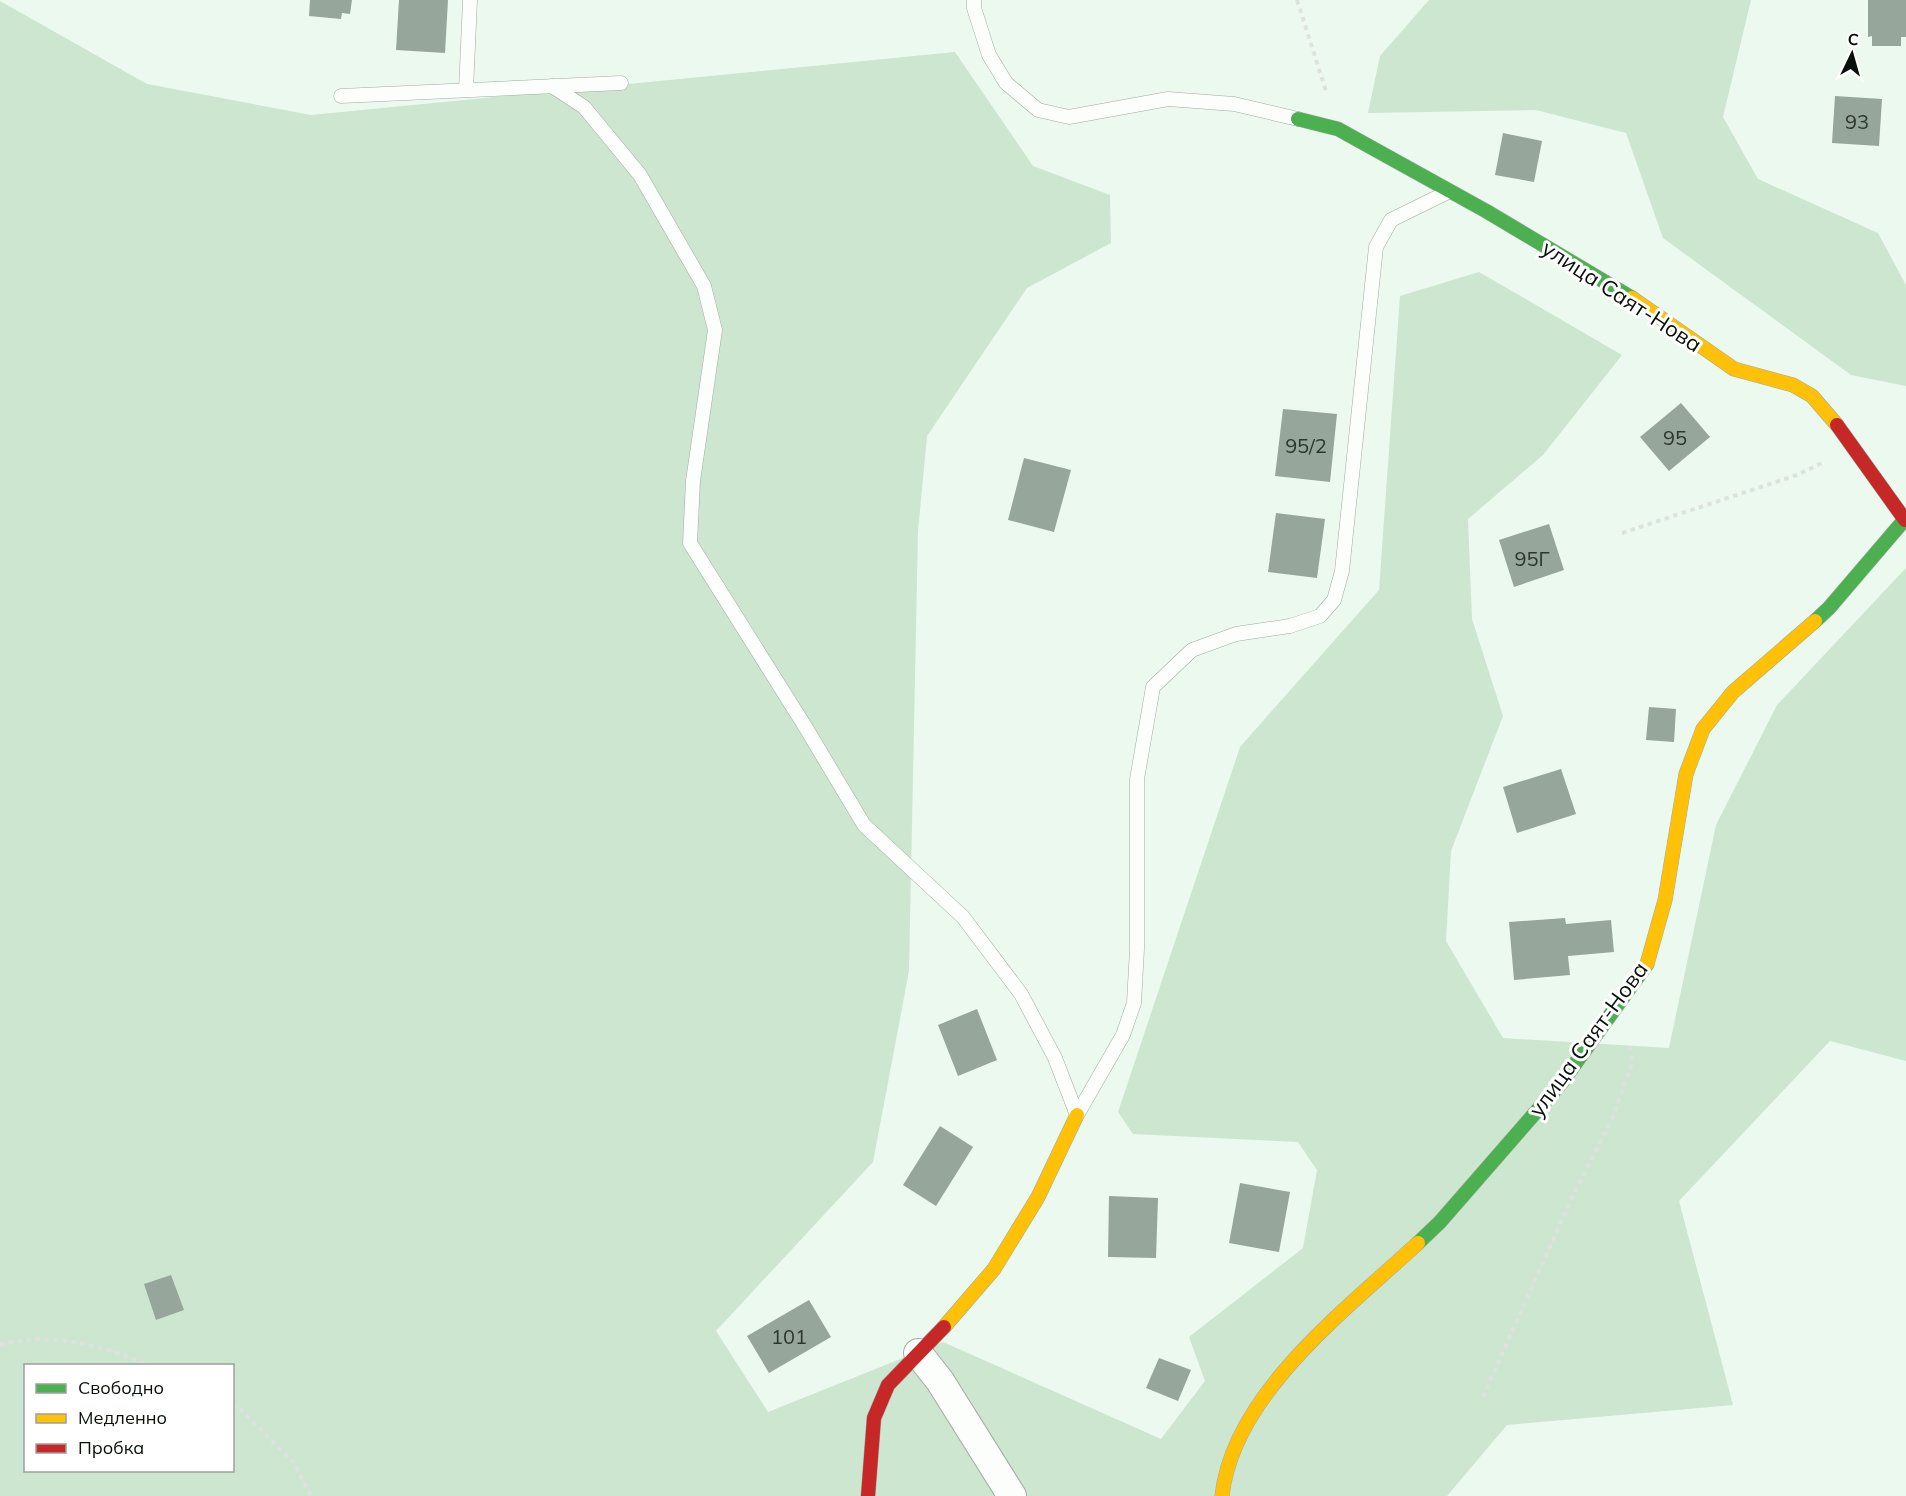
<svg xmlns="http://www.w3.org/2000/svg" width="1906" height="1496" font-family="Mulish,sans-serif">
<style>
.green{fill:#cce6d0;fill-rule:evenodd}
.building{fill:#97a69a}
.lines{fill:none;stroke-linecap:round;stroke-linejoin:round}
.lane-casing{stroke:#a0aba2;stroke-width:15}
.street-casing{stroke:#a0aba2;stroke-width:30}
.fast-casing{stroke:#a0aba2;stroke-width:15}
.slow-casing{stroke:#a0aba2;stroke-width:15}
.jam-casing{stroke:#a0aba2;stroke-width:15}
.path{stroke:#dee2df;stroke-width:4;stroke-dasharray:4.5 4.5;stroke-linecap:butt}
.lane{stroke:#fcfefc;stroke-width:14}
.street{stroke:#fcfefc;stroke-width:28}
.fast{stroke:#4caf50;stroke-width:14}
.slow{stroke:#ffc107;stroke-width:14}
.jam{stroke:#c62828;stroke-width:14}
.labels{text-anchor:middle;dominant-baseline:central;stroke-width:6;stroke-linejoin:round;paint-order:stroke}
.number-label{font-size:20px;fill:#2b362d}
.street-label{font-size:22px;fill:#071109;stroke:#fff}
</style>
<rect width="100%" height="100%" fill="#ecf9ee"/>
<g class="green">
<polygon points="1429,0 1751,0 1723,117 1758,179 1878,233 1906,285 1906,386 1851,375 1663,238 1626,133 1536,110 1368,113 1380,56"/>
<path d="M 0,1 L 147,84 L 311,115 L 955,52 L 1033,166 L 1110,195 L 1111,243 L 1027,288 L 927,436 L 918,531 L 909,971 L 873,1162 L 716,1331 L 768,1412 L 943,1342 L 1161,1439 L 1205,1381 L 1189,1337 L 1303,1248 L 1317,1170 L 1298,1142 L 1133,1134 L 1118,1112 L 1240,747 L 1379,590 L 1400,296 L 1479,272 L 1622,355 L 1543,455 L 1468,519 L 1472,619 L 1503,716 L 1451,851 L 1446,941 L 1503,1038 L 1669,1048 L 1716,825 L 1777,705 L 1906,568 L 1906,1061 L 1830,1041 L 1679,1201 L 1733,1405 L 1507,1425 L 1447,1496 L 0,1496 ZM 26,1366 L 232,1366 L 232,1470 L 26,1470 Z"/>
</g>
<g class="building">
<polygon points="310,0 352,0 350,14 342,13 341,19 309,16"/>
<polygon points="399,0 448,0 445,53 396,50"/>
<polygon points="1868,0 1906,0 1906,37 1901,37 1901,46 1872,46 1872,36 1868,37"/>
<polygon points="1835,96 1882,99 1879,146 1832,143"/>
<polygon points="1503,133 1542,141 1534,182 1495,175"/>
<polygon points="1681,403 1710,437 1669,471 1640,437"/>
<polygon points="1283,409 1337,414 1330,482 1275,476"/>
<polygon points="1024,458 1071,470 1054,532 1008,520"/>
<polygon points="1276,513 1325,519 1317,578 1268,572"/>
<polygon points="1549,524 1564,570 1514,587 1499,540"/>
<polygon points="1649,707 1676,709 1674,742 1646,740"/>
<polygon points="1561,769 1576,814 1517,833 1503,787"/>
<polygon points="1565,918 1566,924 1611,920 1614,952 1568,956 1570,975 1514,980 1509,922"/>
<polygon points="977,1009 997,1060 958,1076 938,1025"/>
<polygon points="940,1126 973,1147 936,1206 903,1185"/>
<polygon points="1240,1183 1290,1192 1279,1252 1229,1243"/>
<polygon points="1109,1196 1158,1198 1156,1258 1108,1257"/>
<polygon points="171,1275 184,1310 156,1320 144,1284"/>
<polygon points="809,1300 831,1337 769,1373 747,1336"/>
<polygon points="1159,1358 1191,1370 1178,1401 1146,1388"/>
</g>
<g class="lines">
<g class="lane-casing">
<g id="lane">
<polyline points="974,0 974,8 989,55 1006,83 1038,110 1069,117 1168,99 1234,104 1298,119"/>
<polyline points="552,86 584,107 640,175 704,286 715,330 693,481 690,543 806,728 864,825 963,917 1021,994 1055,1058 1077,1115"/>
<polyline points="466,90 470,0"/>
<polyline points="341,96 621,83"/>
<polyline points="1077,1115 1123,1035 1134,1003 1137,949 1137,779 1153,687 1192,650 1236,634 1290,626 1320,616 1334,600 1342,571 1376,247 1391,220 1448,192"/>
</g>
</g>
<g class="street-casing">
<polyline id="street" points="918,1353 940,1381 1012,1496"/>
</g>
<g class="fast-casing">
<g id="fast">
<polyline points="1298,119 1338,129 1486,211 1632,298"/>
<polyline points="1815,621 1829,608 1906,518"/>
<polyline points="1418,1243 1440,1222 1562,1082 1647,964"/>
</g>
</g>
<g class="slow-casing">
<g id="slow">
<polyline points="1632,298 1734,369 1793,385 1812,396 1837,425"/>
<polyline points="1647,964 1665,900 1686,774 1703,729 1733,692 1815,621"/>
<polyline points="944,1327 994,1269 1038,1197 1077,1115"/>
<path d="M 1222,1496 C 1233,1394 1347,1309 1418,1243"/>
</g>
</g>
<g class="jam-casing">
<g id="jam">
<polyline points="1837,425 1905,520"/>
<polyline points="868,1496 874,1418 888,1385 944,1327"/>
</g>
</g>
<g class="path">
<polyline points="1297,0 1326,91"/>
<polyline points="1622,533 1797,475 1824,462"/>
<path d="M 0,1345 C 48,1331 105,1345 149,1366"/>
<polyline points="1483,1397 1573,1195 1612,1119 1632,1064 1630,1046"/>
<polyline points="232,1405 238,1407 294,1463 311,1496"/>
</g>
<use href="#lane" class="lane"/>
<use href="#street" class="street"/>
<use href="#fast" class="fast"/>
<use href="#slow" class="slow"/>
<use href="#jam" class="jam"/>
</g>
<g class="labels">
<g class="number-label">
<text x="1857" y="121">93</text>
<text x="1675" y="437">95</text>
<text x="1306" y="445">95/2</text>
<text x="1532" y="558">95Г</text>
<text x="789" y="1336">101</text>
</g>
<g class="street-label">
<text transform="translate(1622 296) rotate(33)">улица Саят-Нова</text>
<text transform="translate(1588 1039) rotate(-54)">улица Саят-Нова</text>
</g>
</g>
<rect x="24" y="1364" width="210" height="108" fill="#ffffff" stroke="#9ca09d" stroke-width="1.5"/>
<rect x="36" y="1384" width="30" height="9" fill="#4caf50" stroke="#9ca09d" stroke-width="1.5"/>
<text x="78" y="1394" font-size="18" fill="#071109">Свободно</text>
<rect x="36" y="1414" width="30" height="9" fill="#ffc107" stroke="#9ca09d" stroke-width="1.5"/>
<text x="78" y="1424" font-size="18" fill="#071109">Медленно</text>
<rect x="36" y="1444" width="30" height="9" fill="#c62828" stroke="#9ca09d" stroke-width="1.5"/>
<text x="78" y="1454" font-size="18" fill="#071109">Пробка</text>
<g transform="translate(1852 54) rotate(5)" stroke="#ffffff" stroke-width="4.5" paint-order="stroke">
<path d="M0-4.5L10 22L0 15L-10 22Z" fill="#071109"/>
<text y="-9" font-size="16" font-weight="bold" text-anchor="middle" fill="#071109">С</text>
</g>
</svg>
